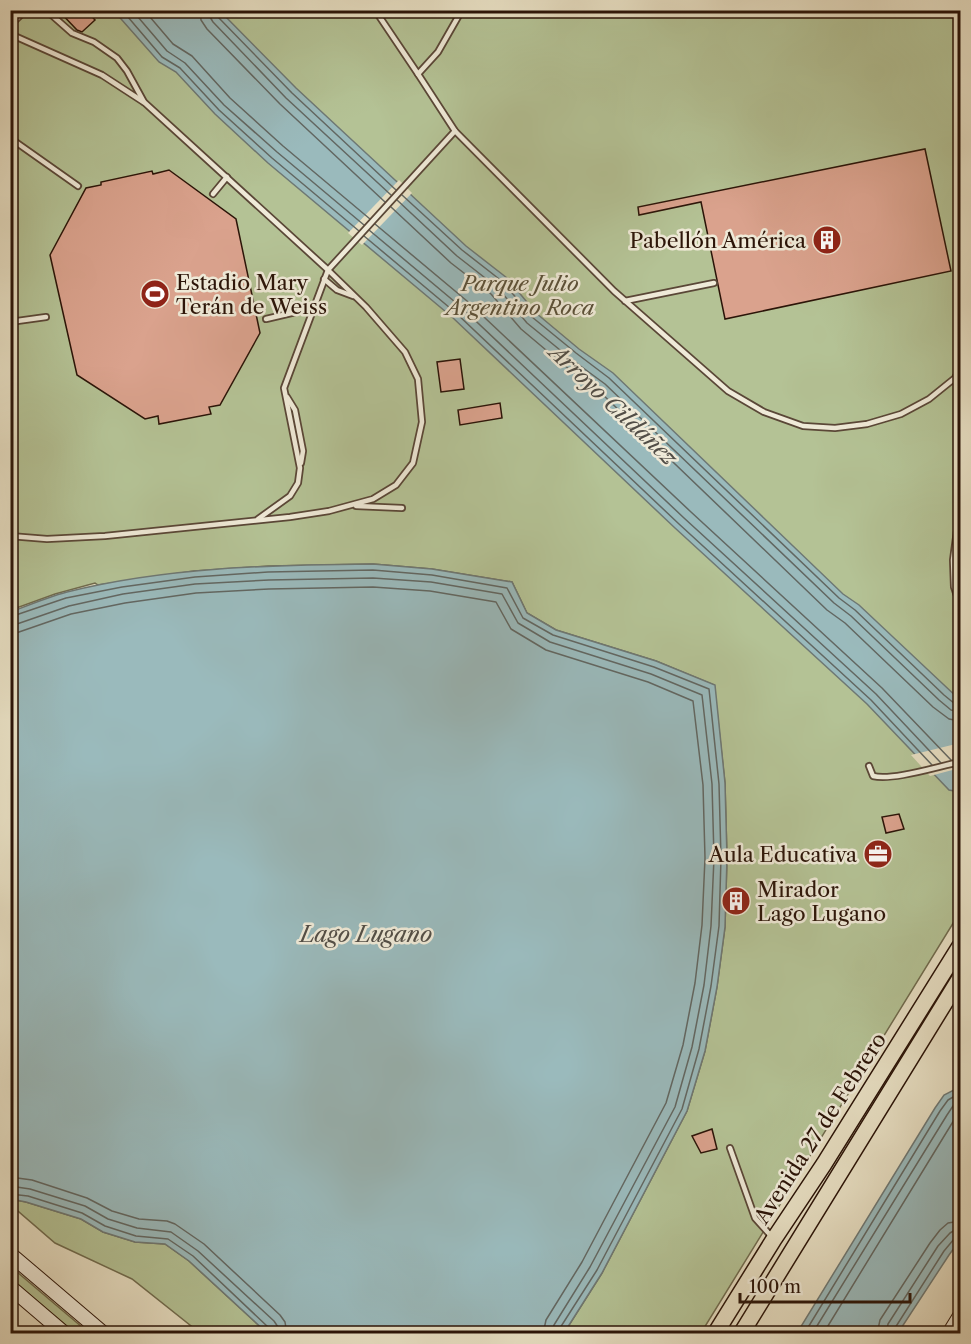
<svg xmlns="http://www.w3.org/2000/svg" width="971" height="1344" font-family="'Libre Caslon Text',serif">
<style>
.green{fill:#b4c295;stroke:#706b4e;stroke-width:1.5}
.water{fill:#9ababc;stroke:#6e7874;stroke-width:1.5}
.pier{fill:#e7dfc3}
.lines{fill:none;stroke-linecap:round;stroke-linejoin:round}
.shore{stroke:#626762;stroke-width:1.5}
.building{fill:#daa28d;stroke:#2b1408;stroke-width:1.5}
.service-casing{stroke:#5a4737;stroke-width:8}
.secondary-casing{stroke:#2b1408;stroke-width:16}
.primary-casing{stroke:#2b1408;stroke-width:18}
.service{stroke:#efead8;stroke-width:4.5}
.secondary{stroke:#efead8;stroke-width:14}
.primary{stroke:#e7dfc3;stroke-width:15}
.labels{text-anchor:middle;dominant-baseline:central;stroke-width:5;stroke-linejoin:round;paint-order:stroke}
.poi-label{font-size:21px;fill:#2b1408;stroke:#efead8;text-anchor:end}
.park-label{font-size:21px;font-style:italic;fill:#5b5139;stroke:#efead8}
.street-label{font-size:21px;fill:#2b1408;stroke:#efead8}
.water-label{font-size:22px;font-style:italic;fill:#524e47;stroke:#efead8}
</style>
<rect width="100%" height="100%" fill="#e7dfc3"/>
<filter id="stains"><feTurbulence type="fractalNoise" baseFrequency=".00333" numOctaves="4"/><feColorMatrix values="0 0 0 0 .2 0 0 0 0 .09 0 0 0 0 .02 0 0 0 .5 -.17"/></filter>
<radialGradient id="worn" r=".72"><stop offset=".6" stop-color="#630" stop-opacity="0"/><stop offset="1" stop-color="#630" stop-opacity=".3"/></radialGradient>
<g class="green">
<polygon points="11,11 960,11 960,912 701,1333 564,1333 602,1273 687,1111 705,1051 717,987 725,927 727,858 725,783 714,685 656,661 556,630 527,613 512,582 432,569 373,564 268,566 194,571 98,585 95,583 55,594 11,610"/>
<polygon points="10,1199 26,1202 81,1219 103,1232 135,1242 165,1244 189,1261 267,1333 200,1333 132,1279 55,1243 11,1205"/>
<polygon points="10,1266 89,1333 75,1333 11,1279"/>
</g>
<g class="water">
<polygon points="114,11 220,11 296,88 466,246 507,278 536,313 579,349 613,373 843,594 859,605 960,700 960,792 949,790 867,704 675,528 452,317 268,163 215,114 176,72 159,62"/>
<path d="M 373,564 L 432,569 L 512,582 L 527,613 L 556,630 L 656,661 L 715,685 L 725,783 L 727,858 L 725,927 L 717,987 L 705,1051 L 687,1111 L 602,1273 L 564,1333 L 267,1333 L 189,1261 L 165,1244 L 135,1242 L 103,1232 L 81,1219 L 26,1202 L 11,1199 L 11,612 C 29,605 48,597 67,592 C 167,567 271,565 373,564 Z"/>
<polygon points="960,1085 960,1240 949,1255 898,1333 797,1333 935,1108 944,1095 958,1088"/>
</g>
<g class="pier">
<polygon points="399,180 412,193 362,245 348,233"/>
<polygon points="960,743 960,768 930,776 911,755"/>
</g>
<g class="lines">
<g class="shore">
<polyline points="122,10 162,57 180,68 219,110 272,158 359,231"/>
<polyline points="132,10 167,51 185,63 224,105 277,152 364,225"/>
<polyline points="144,10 173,44 192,56 230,98 283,146 370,219"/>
<polyline points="200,10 201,20 207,29 280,104 385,202"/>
<polyline points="209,10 210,17 213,22 286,98 391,195"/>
<polyline points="217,10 218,17 292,93 396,190"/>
<polyline points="402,195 462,250 503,282 532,317 576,353 609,378 839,598 855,610 944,695 955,704 960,705"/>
<polyline points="397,200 457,256 498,288 527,323 571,359 605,384 834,603 851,616 939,700 951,710 960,712"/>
<polyline points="391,207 451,263 491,294 521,329 565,366 599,391 827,610 845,623 933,707 949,719 960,721"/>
<polyline points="375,224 467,301 691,512 882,688 951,760"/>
<polyline points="369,230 461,307 684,518 876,694 941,763"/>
<polyline points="364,236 456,313 679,524 871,700 932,765"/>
<polyline points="10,617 66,598 122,587 195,577 268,572 373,570 432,575 507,588 523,618 553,635 654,667 709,689 719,784 721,858 719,926 711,986 699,1049 682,1109 597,1270 560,1328 559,1334"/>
<polyline points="10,625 17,624 69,606 123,594 195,584 269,580 373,578 431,582 502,594 518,623 550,642 651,674 702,695 712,784 714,858 711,926 704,985 692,1047 675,1107 590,1267 554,1325 552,1334"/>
<polyline points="10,634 19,632 71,614 125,603 196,593 269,589 373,587 430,591 496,602 511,629 546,650 648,682 693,701 703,785 705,858 702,925 695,983 683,1045 666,1103 582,1262 546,1320 543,1334"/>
<polyline points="10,1177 32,1180 87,1198 112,1211 139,1219 167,1221 175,1224 204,1244 280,1315 285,1322 287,1334"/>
<polyline points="10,1186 30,1189 85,1206 108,1219 137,1228 171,1232 198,1251 274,1321 278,1327 278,1334"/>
<polyline points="10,1194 28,1196 82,1213 105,1226 136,1236 168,1239 193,1256 268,1327 271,1334"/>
<polyline points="804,1334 940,1111 948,1100 960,1093"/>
<polyline points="812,1334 947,1115 953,1106 960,1102"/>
<polyline points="823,1334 954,1120 960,1112"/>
<polyline points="877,1334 880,1320 930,1243 940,1230 948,1223 960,1221"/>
<polyline points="886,1334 888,1324 938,1246 950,1233 955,1230 960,1230"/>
<polyline points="893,1334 895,1328 944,1251 954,1239 960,1237"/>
</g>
</g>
<g class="building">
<polygon points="58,10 86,10 95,20 82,32 77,30"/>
<polygon points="925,149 951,271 725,319 701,202 639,215 638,207"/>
<polygon points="169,170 236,219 260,333 220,405 209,407 211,414 159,424 158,416 145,419 77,375 50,255 86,188 101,185 101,182 152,171 153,174"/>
<polygon points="460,359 464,389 441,392 437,362"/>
<polygon points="500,403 502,418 460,425 458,410"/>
<polygon points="899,814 904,829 886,833 882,817"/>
<polygon points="712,1129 717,1149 701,1153 692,1136"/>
</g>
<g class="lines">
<g class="service-casing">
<g id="service">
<polyline points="46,10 72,33 94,42 117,58 127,71 144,102"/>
<polyline points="375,10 418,74 455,131 614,291 728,391 764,412 803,426 835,428 867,424 901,414 929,399 955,378 960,369"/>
<polyline points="10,25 26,10"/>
<polyline points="10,34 102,75 145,103 327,269 366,307 405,352 418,379 422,422 413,463 396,485 373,499 329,511 290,517 105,536 47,539 10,536"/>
<polyline points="418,74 438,52 462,10"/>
<polyline points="10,138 78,186"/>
<polyline points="213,194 227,177"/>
<polyline points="324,279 337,290 353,296"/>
<polyline points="625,301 714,283"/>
<polyline points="266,319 313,308"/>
<polyline points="10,322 46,317"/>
<polyline points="287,397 295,410 303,451 301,463"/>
<polyline points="356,506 402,508"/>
<polyline points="960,508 953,560 954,587 960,605"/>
<polyline points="258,519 290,496 298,483 300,468 284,388 328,270 455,131"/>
<path d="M 869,766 L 873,776 C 893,781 939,766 960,762"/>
<polyline points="730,1148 755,1218 772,1237"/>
</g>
</g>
<g class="secondary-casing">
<g id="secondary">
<polyline points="10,1254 104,1334"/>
<polyline points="10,1287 65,1334"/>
<polyline points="949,1334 960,1316"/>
</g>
</g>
<g class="primary-casing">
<g id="primary">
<polyline points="715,1334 774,1239 824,1164 960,946"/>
<polyline points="741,1334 960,978"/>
</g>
</g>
<use href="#service" class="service"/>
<use href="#secondary" class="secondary"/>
<use href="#primary" class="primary"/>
</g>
<defs>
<g id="building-disc" transform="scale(1.5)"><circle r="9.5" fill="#8f2418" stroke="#efead8"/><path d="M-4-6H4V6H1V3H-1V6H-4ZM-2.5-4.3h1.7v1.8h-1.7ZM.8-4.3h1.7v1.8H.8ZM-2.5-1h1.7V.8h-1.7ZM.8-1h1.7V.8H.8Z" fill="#fff"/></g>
<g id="stadium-disc" transform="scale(1.5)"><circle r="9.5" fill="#8f2418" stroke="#efead8"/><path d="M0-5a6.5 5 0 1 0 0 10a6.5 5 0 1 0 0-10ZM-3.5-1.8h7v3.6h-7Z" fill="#fff"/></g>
<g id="office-disc" transform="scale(1.5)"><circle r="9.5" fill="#8f2418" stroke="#efead8"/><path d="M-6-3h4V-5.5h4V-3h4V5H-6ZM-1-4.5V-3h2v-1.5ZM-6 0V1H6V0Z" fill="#fff"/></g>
</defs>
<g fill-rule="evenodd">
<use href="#building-disc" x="827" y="240"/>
<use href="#stadium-disc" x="155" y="294"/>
<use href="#office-disc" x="878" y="854"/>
<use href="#building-disc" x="736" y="901"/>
</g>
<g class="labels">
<g class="poi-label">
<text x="806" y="240">Pabellón América</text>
<text x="176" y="282" text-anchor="start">Estadio Mary<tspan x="176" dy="24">Terán de Weiss</tspan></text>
<text x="857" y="854">Aula Educativa</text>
<text x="757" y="889" text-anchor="start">Mirador<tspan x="757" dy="24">Lago Lugano</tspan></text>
</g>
<g class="park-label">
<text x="520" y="283">Parque Julio<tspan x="520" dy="24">Argentino Roca</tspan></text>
</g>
<g class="street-label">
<text transform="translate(820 1128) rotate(-57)">Avenida 27 de Febrero</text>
</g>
<g class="water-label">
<text transform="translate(613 405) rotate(43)">Arroyo Cildáñez</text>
<text x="366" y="934">Lago Lugano</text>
</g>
</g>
<rect width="971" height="1344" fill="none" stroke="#e7dfc3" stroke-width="36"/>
<rect x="12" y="12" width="947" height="1320" fill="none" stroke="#2b1408" stroke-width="3"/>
<rect x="18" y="18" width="935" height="1308" fill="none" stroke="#2b1408" stroke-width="1.5"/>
<path d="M740 1293v9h170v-9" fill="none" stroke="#2b1408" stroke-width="3"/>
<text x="749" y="1293" font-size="18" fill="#2b1408" stroke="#efead8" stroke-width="4.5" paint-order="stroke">100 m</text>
<rect width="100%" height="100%" filter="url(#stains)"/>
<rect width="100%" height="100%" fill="url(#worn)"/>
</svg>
